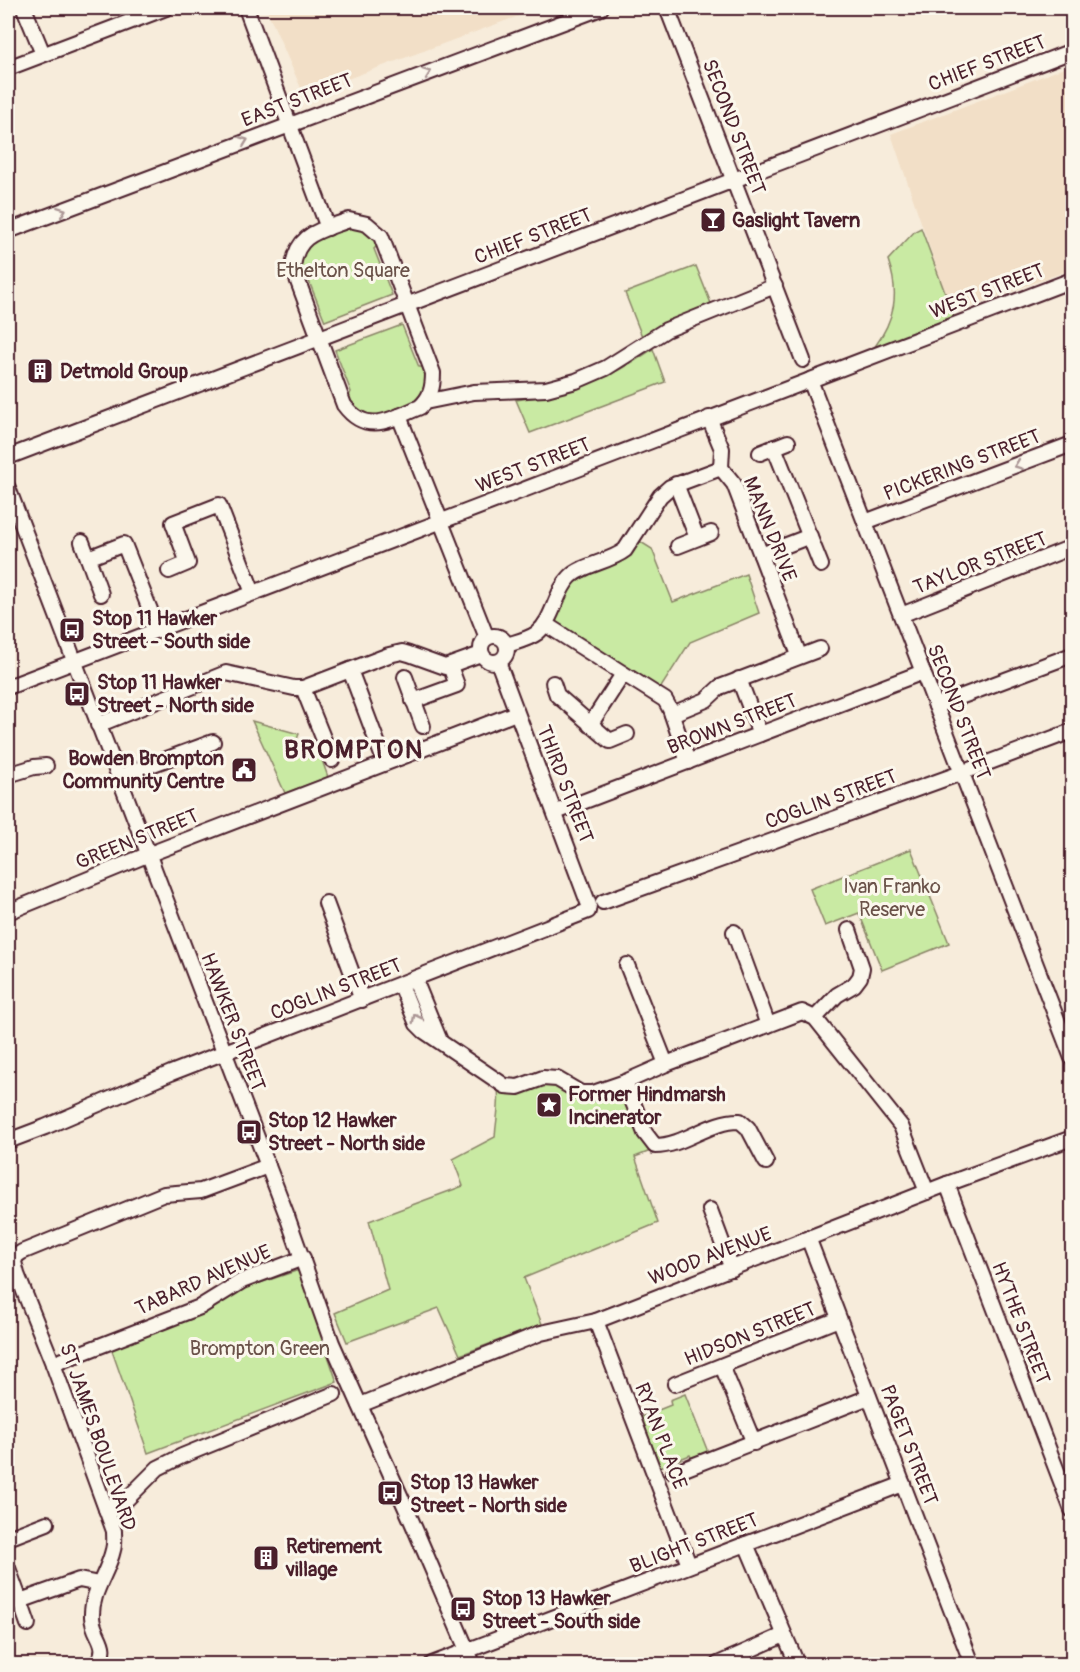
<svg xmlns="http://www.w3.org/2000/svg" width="1080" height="1672" font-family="Pangolin,sans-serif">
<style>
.built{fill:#f2dfc7}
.green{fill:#c9eaa3;stroke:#8a8467;stroke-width:1.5}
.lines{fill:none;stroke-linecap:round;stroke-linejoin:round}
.minor-casing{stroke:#4a1f2b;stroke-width:18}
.minor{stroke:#fbf7ec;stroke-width:14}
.oneway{stroke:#ab9695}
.labels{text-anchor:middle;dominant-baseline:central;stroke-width:6;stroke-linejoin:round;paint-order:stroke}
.street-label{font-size:20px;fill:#4a1f2b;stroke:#fbf7ec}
.poi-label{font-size:20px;font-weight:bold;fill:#4a1f2b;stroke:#fbf7ec;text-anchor:start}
.park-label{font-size:20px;fill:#6a5249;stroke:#fbf7ec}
.district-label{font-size:26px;font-weight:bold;letter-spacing:1.5px;fill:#4a1f2b;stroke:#fbf7ec}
</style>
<rect width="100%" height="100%" fill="#f7ecdb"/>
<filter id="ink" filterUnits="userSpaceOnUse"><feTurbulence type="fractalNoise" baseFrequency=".0167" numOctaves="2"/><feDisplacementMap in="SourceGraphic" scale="12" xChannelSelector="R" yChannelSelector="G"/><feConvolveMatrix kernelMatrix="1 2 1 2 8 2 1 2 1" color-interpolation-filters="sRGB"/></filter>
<g filter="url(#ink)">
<g class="built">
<polygon points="266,8 540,8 304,95"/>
<polygon points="1072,65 1072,269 952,313 891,134"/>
</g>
<g class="green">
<path d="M 346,227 C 362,227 371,231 378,245 L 374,249 L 392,295 L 325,321 L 306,274 L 301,274 C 291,243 323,236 346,227 Z"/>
<path d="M 921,228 L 954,317 L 874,348 C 895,319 900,294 888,260 L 915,231 Z"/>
<polygon points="696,266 712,306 643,339 625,293"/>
<path d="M 402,325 L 419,367 L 425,367 C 437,393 416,403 395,411 C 388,414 380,419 372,418 C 361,417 352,408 348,398 L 351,392 L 335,350 Z"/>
<path d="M 653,349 L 665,382 L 530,433 L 516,400 C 568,394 609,380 653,349 Z"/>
<polygon points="636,539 652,549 673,602 746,574 759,613 690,642 658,692 555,621 569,585 622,558"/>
<polygon points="252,721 299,734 297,739 300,746 312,741 316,743 328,777 285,793"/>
<polygon points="911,849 949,943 882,970 859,913 825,926 810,889"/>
<path d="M 545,1085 L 612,1092 L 626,1096 L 653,1150 L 635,1157 L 658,1223 L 524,1278 L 542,1324 L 460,1355 L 439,1308 L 347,1342 L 335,1313 L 388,1290 L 369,1221 L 463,1186 L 453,1159 L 495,1137 C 496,1121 500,1105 498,1089 L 518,1094 Z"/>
<polygon points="299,1270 337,1382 148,1453 111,1348 208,1311 245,1288"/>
<polygon points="685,1394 710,1457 693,1463 690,1455 660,1467 641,1417 671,1405 670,1400"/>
</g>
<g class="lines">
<g class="minor-casing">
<g id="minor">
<polyline points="24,8 43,54"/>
<polyline points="246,8 328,228"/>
<polyline points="667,8 803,360"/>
<polyline points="8,68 166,8"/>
<path d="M 349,220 L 367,224 L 381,236 L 433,373 C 433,387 431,397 420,407 C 391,419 367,436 344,405 L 293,268 C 296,233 320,231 349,220 Z"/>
<polyline points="8,231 601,8"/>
<polyline points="810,380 1072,1058"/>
<polyline points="425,402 474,392 546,389 576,381 606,368 666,330 775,286"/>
<polyline points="399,416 487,638"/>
<polyline points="709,418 722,449 721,468 734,484 799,655"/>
<polyline points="774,447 821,565"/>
<polyline points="760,453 788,442"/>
<polyline points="8,457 1072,51"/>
<polyline points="676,484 697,538"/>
<polyline points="8,488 286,1213 332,1343 412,1522 473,1664"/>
<polyline points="865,522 1072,444"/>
<polyline points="82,542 88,558"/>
<polyline points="678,546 711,533"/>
<polyline points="761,555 810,536"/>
<polyline points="169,571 188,563 173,523 219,505 253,593"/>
<polyline points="101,594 88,558 124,544 158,630"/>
<polyline points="901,615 1072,547"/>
<polyline points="545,624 665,700 670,709 688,762"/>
<circle cx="494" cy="649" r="13"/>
<path d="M 507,645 C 516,642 529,639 537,633 C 554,619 555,592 570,577 C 581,565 610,562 625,550 L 660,496 L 670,487 L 721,468"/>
<polyline points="350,670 385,763"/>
<polyline points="405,677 423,726"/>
<polyline points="739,679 760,734"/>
<polyline points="553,683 557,695 610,741 627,734"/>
<polyline points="8,687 1072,280"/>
<polyline points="303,688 332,760"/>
<polyline points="413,701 457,685 450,666"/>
<polyline points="936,706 1072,655"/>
<polyline points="672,714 706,700 720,687 820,649"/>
<polyline points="98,725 226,673 294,688 303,688 389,655 402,652 409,654 445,667 481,654"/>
<polyline points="590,725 623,674"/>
<polyline points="8,775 34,767 46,766"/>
<polyline points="118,777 213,742"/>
<polyline points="556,812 923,672"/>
<polyline points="603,902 961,773 1072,731"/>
<polyline points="326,903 362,1000"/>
<polyline points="8,912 147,855 516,713"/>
<polyline points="734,932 768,1025"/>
<polyline points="627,965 666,1064"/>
<polyline points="415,980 440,1041"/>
<polyline points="401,985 417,1024 424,1031 505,1086 518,1087 543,1078 557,1079 581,1093 593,1093 625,1082 666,1064 802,1012 815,1018 901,1126 927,1192"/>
<polyline points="815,1018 837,995 854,985 860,977 862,968 849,930"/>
<path d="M 625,1082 L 645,1133 L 655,1146 C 685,1146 710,1120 740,1121 L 748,1128 L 766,1162"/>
<polyline points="8,1141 45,1127 171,1073 588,911 589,905 498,662"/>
<polyline points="947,1184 1072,1510"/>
<polyline points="710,1210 732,1269"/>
<polyline points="809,1240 972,1664"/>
<polyline points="9,1256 16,1256 22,1252 164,1194 201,1191 268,1166"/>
<path d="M 16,1256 L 14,1262 L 17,1274 L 53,1364 L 114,1531 C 114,1537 115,1544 113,1550 C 108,1573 91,1592 92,1617 C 93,1637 112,1645 96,1664"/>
<polyline points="596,1321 689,1565"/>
<polyline points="53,1364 200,1307 242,1281 303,1258"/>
<polyline points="722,1366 754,1443"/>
<polyline points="675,1384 839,1319"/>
<polyline points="360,1405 541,1333 596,1321 947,1184 1072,1138"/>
<polyline points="674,1473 869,1397"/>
<polyline points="106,1509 125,1501 158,1468 182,1456 334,1394"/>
<polyline points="8,1538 47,1523"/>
<polyline points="746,1544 797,1664"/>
<polyline points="8,1568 20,1601 79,1580 99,1584"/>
<polyline points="20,1601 28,1624"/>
<polyline points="432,1664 903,1484"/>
<polyline points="718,1664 784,1635"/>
</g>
</g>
<use href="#minor" class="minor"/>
</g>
<defs><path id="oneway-chevron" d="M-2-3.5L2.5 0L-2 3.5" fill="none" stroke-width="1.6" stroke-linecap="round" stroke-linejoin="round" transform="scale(1.5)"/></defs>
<g class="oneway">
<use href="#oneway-chevron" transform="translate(427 73) rotate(-20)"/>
<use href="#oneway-chevron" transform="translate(244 141) rotate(-21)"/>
<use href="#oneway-chevron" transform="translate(62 211) rotate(-21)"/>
<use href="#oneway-chevron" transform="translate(1018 465) rotate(159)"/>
<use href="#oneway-chevron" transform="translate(416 1018) rotate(-117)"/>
</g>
</g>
<defs>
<g id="bar-square" transform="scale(1.35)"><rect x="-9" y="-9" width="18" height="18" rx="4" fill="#4a1f2b" stroke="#fbf7ec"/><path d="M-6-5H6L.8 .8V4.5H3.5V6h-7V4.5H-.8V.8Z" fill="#fff"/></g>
<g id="building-square" transform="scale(1.35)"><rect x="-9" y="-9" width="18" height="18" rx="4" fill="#4a1f2b" stroke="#fbf7ec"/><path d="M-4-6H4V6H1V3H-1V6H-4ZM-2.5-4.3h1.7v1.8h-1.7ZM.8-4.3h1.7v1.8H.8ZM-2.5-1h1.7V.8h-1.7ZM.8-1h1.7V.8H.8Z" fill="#fff"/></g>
<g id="bus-square" transform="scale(1.35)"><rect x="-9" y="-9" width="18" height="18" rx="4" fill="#4a1f2b" stroke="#fbf7ec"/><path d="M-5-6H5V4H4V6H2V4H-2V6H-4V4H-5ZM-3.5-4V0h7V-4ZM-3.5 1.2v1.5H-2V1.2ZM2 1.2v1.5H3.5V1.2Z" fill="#fff"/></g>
<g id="civic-square" transform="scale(1.35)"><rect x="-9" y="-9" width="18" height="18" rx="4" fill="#4a1f2b" stroke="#fbf7ec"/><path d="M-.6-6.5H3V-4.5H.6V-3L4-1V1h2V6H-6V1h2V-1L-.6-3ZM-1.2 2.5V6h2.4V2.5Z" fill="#fff"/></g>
<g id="sight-square" transform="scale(1.35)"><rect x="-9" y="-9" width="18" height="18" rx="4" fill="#4a1f2b" stroke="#fbf7ec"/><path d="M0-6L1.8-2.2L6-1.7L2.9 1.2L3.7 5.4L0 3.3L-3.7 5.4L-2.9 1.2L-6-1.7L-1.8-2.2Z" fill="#fff"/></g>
</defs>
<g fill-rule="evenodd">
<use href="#bar-square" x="713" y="220"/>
<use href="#building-square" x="40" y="371"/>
<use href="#bus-square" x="72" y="630"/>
<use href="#bus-square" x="77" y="694"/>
<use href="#civic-square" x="244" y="770"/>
<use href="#sight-square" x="549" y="1105"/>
<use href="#bus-square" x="249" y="1132"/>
<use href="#bus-square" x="390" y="1493"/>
<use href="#building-square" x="266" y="1558"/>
<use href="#bus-square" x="463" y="1609"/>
</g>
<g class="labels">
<g class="street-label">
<text transform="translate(987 63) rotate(-21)">CHIEF STREET</text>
<text transform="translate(297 100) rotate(-21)">EAST STREET</text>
<text transform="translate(734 127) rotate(69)">SECOND STREET</text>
<text transform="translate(533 236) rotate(-21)">CHIEF STREET</text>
<text transform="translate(987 291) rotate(-21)">WEST STREET</text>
<text transform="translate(533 465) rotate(-21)">WEST STREET</text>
<text transform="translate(962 465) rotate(-21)">PICKERING STREET</text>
<text transform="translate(770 529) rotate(68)">MANN DRIVE</text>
<text transform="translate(980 563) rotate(-21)">TAYLOR STREET</text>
<text transform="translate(959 712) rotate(69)">SECOND STREET</text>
<text transform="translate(732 724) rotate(-21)">BROWN STREET</text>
<text transform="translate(565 784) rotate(69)">THIRD STREET</text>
<text transform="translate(831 799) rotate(-20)">COGLIN STREET</text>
<text transform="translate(137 839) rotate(-22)">GREEN STREET</text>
<text transform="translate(336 989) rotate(-21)">COGLIN STREET</text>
<text transform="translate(233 1022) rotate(69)">HAWKER STREET</text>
<text transform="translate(710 1256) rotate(-21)">WOOD AVENUE</text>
<text transform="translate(203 1280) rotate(-24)">TABARD AVENUE</text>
<text transform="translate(1021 1323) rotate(69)">HYTHE STREET</text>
<text transform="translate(750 1334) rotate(-22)">HIDSON STREET</text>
<text transform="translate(661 1436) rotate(69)">RYAN PLACE</text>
<text transform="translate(98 1437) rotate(71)">ST JAMES BOULEVARD</text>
<text transform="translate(909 1445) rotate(69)">PAGET STREET</text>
<text transform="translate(694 1543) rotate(-21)">BLIGHT STREET</text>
</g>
<g class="poi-label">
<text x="732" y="220">Gaslight Tavern</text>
<text x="60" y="371">Detmold Group</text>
<text x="92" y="618">Stop 11 Hawker<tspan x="92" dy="23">Street - South side</tspan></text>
<text x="97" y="682">Stop 11 Hawker<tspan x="97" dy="23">Street - North side</tspan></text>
<text x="224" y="758" text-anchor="end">Bowden Brompton<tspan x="224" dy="23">Community Centre</tspan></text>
<text x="568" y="1094">Former Hindmarsh<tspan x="568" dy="23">Incinerator</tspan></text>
<text x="268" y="1120">Stop 12 Hawker<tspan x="268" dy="23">Street - North side</tspan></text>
<text x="410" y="1482">Stop 13 Hawker<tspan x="410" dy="23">Street - North side</tspan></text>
<text x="286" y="1546">Retirement<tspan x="286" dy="23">village</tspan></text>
<text x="482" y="1598">Stop 13 Hawker<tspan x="482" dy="23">Street - South side</tspan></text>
</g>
<g class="park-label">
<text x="343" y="270">Ethelton Square</text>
<text x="892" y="886">Ivan Franko<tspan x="892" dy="23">Reserve</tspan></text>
<text x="260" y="1348">Brompton Green</text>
</g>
<g class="district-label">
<text x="354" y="750">BROMPTON</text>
</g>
</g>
<rect width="1080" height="1672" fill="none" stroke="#fbf7ec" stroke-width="30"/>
<rect x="15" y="15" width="1050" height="1642" fill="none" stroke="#4a1f2b" stroke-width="2" filter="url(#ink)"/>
</svg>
